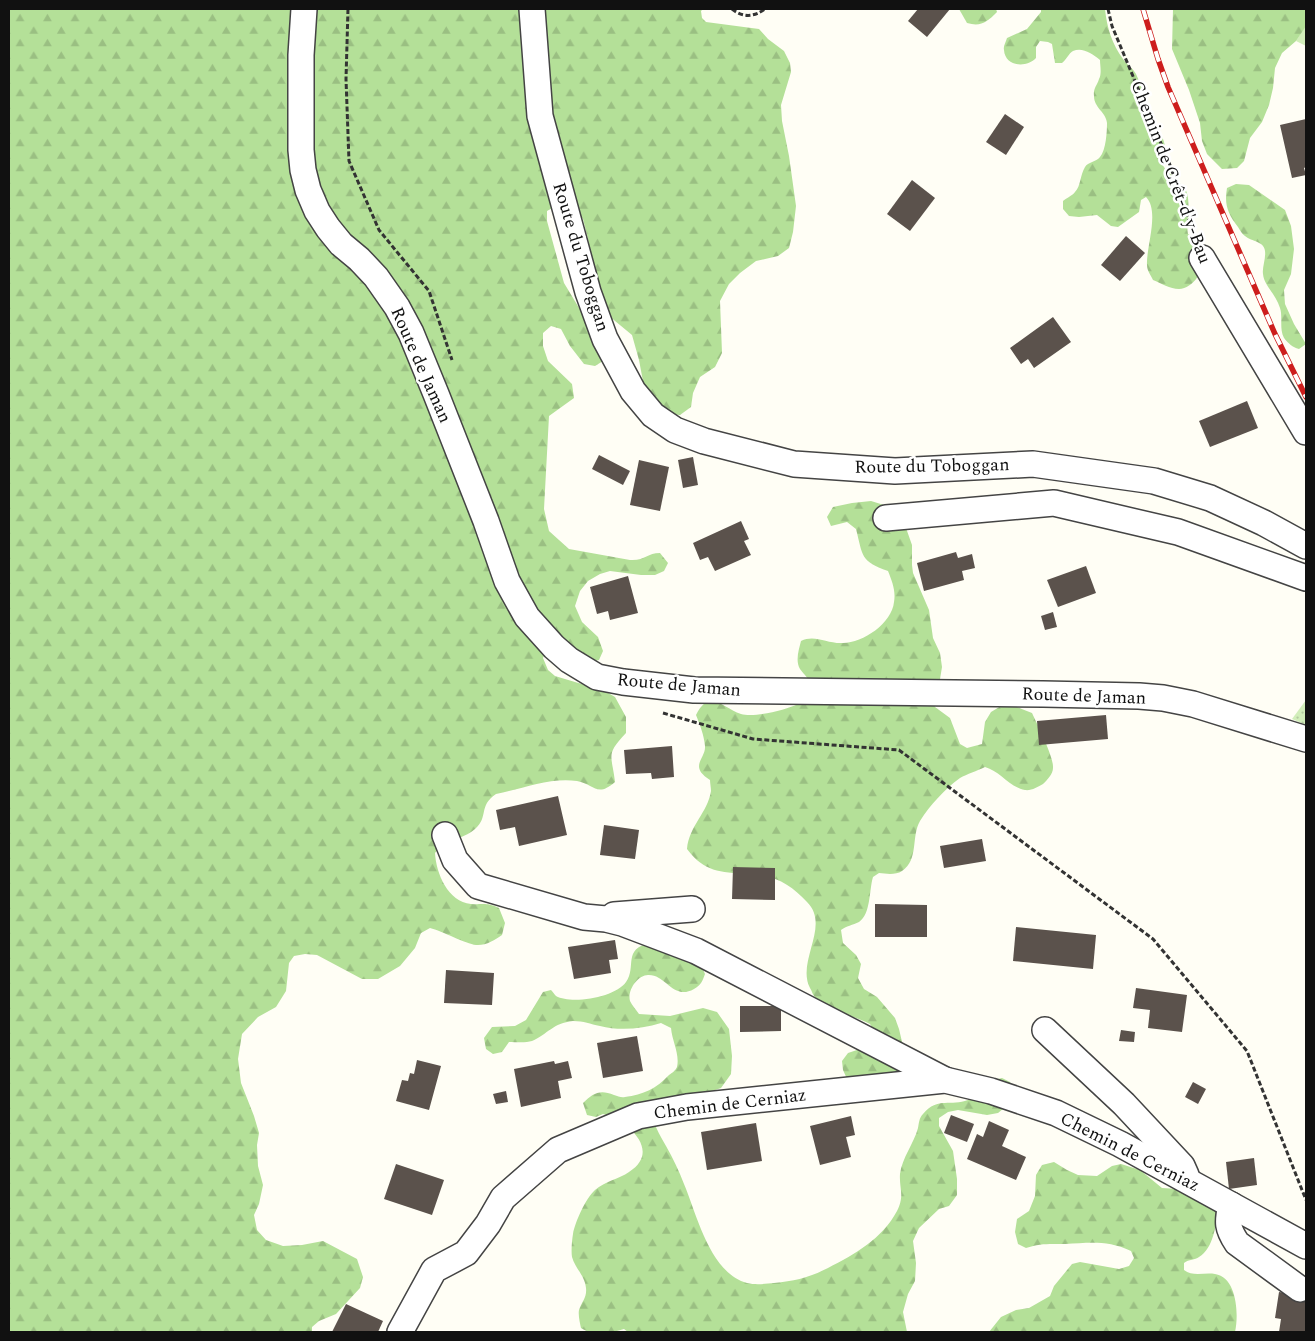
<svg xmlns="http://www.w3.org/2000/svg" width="1315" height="1341" font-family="Spectral,serif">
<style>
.grass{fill:#d2eeba}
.forest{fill:url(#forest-firs)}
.park{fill:url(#park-dots)}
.building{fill:#5b524c}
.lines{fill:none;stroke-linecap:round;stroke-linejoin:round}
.minor-casing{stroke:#444;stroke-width:28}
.path{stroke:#333;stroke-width:3;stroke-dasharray:5 2.5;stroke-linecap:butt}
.minor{stroke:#fff;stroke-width:25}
.rail-casing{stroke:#cd1e1d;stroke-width:5.5}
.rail{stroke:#fff;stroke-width:4;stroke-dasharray:11;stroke-linecap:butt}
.labels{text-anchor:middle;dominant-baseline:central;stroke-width:5;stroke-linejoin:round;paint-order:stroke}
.street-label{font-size:18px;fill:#111;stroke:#fff}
</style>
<defs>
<pattern id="forest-firs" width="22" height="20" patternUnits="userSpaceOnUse" patternTransform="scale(1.25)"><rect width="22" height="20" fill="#b4e098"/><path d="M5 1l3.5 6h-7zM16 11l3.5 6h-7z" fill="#9abf82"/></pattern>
<pattern id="park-dots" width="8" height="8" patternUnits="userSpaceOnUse" patternTransform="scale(1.25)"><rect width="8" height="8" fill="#d2eeba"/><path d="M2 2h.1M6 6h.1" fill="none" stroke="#b3cb9f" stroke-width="1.8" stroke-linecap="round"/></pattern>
</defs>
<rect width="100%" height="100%" fill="#fffef5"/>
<polygon class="grass" points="1306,25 1306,46 1296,41"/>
<g class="forest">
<path d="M 9,9 L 703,9 L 701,11 L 702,18 L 706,22 L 759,29 L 768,39 L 784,51 L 790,63 L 791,72 L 781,105 L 782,121 L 789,156 L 796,206 L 793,232 L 789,248 L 778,256 L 756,261 L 740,273 L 729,284 L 720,301 L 722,353 L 715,367 L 700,377 L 693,393 L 691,407 L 680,415 L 668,414 L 645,392 L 639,360 L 632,335 L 609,316 L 592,268 L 588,239 L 583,219 L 575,210 L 556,206 L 547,211 L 547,221 L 564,283 L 602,346 L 603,361 L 595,366 L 584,364 L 570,346 L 561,329 L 551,326 L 543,333 L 543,346 L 548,361 L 572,384 L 574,398 L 549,416 L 544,509 L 549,531 L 569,549 L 630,560 C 645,561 647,553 660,553 L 668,563 L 664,571 L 655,575 L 641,575 L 610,571 L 600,574 L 588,581 L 580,591 L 575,606 L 582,622 L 598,637 L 603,651 L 599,660 L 589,662 L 576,652 L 566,641 L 560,640 L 546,651 L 543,658 L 548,670 L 555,676 L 605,691 L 615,697 L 626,717 L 626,733 C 605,755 612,755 615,782 C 597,798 594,784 577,781 C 550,777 522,789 496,794 C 478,806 489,817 475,829 C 462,840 445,840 435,853 C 436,873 448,902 471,904 C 485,905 485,902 499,908 L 505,923 L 502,935 C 495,940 485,946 476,945 C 466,944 442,931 430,928 L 421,933 L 415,948 L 400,966 L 378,979 L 362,979 L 317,955 L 305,954 L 294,956 L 289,963 L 286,991 L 276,1007 L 258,1017 L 242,1034 L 238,1059 L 241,1083 L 254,1116 L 259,1133 L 257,1145 L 258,1166 L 263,1185 L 259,1204 L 254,1215 L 257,1230 L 266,1240 L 283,1246 L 302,1245 L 323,1241 L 357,1259 L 363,1277 L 360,1288 L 336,1314 L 319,1321 L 312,1327 L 312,1332 L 9,1332 Z"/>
<path d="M 959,9 L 996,9 L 997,12 C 987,22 981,27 967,23 Z"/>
<path d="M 1041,9 L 1105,9 C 1107,28 1112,44 1123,59 C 1127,65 1133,68 1136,74 C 1143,89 1146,104 1153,118 C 1159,130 1166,141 1166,155 L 1161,159 L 1162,164 C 1167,173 1177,179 1184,187 C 1193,200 1185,220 1188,234 C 1193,237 1199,238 1201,242 C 1211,258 1198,288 1179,289 C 1170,289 1161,283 1153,280 C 1151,275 1147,271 1147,265 C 1146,247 1160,211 1146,197 L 1141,200 L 1139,212 L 1118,227 L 1111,226 L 1097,215 L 1079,217 L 1069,216 L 1063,209 L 1063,201 C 1066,198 1072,196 1075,192 C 1081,186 1080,175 1085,167 C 1088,162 1096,162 1100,157 C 1106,150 1107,132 1107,123 C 1106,112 1094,108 1094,96 C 1093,88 1097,86 1099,79 C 1102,73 1100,66 1100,60 C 1092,54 1083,47 1073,51 C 1069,53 1066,60 1062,63 L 1055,63 L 1052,44 L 1048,42 L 1040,41 L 1036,47 L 1036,58 C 1027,68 1005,67 1004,50 C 1003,46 1006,42 1007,38 L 1027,29 L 1041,12 Z"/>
<polygon points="1173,9 1306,9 1306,26 1296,41 1282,53 1275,68 1273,88 1269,105 1262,122 1250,138 1244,161 1237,168 1222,169 1207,154 1202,141 1200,123 1189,90 1172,49"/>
<path d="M 1236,184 L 1249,185 L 1285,210 L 1291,226 L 1294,249 L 1291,274 L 1284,290 L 1285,304 L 1294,324 L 1306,344 L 1299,349 C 1292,347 1289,344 1284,338 C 1279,329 1283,317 1280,308 C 1276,294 1264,286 1263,274 C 1262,267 1266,259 1265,251 C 1264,241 1252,242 1245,236 C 1242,234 1240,230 1238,227 C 1228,214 1224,205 1227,188 Z"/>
<path d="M 871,501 L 884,505 L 906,528 L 912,545 L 912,565 L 913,573 L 929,610 L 933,638 L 940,653 L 942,667 L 940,679 L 933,700 L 935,707 L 950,718 L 960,744 L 967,748 L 982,744 L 985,722 L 991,712 L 1006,703 L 1032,713 C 1037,724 1054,757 1053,768 C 1053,774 1047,780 1043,784 C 1038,787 1031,791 1025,790 C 1009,787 1000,771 985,767 C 977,771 967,774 960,778 C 945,789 930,805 920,821 C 911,836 919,860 902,871 C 896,875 887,874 879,873 L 873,877 C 869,890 871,914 859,922 C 853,925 846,926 841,930 L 843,943 L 856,955 L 861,964 L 858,978 L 864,989 L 877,997 L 895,1018 L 899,1029 L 907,1063 L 901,1077 L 848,1081 L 843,1070 L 842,1061 L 848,1053 L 860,1049 L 873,1029 L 870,1024 C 853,1015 830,1012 816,998 C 813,996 812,991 810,988 C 796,961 831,926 807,902 C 794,888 781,879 762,875 C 758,874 752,874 747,874 C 720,872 704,872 687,849 C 689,826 708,812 711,791 C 711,788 710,783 710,780 C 688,766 706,759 705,746 C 704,735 700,725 696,715 C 709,688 723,708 741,714 C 754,718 786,710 798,704 C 804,701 808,691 812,685 C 809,678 804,675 800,669 C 795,661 799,649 801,641 C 815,634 827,644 843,643 C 863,643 892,623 894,602 C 896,591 892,581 888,571 C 860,561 863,556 856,529 L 847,522 L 831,526 L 827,517 L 833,507 L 852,503 Z"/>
<path d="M 650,943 L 700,963 L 705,974 C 702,982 701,985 694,989 C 673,1001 666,974 648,975 C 638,975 627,990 630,1001 C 632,1005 636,1010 639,1014 L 670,1016 L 703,1008 L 717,1012 L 729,1029 L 732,1056 L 731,1074 L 721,1088 L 703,1094 L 682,1095 L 672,1098 L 653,1119 C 656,1129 661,1137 666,1146 C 673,1158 679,1171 684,1184 C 697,1215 710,1273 747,1283 C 755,1285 765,1284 774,1283 C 795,1281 808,1278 828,1268 C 855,1254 882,1239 897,1211 C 905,1195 899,1189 900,1174 C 902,1158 914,1143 918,1128 C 919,1123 919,1118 923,1114 C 938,1096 951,1107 968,1100 C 974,1096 979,1089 985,1085 C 990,1081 996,1079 1002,1078 L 1010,1082 L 1013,1087 L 1009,1104 L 998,1113 L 987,1115 L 958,1110 L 948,1112 L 939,1118 L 939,1126 L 953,1151 L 957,1179 L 957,1195 L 949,1206 L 939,1209 L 919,1228 L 913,1241 L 916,1263 L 915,1281 L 908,1294 L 903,1312 L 907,1332 L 628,1332 L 624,1329 C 612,1333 592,1336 581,1328 C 580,1323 578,1315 579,1310 C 582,1301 587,1298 586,1288 C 585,1276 575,1268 572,1257 C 571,1251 572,1240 573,1234 C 575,1222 586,1198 595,1190 C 605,1181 619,1179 629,1172 C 662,1151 628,1121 603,1114 L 596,1117 L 587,1115 L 583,1103 C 593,1093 600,1089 614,1095 C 618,1096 621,1098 625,1097 C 643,1095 657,1088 669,1075 C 672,1073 676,1070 677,1067 C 680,1054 672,1041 671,1028 L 661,1023 C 642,1029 619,1031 600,1026 C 590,1024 584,1021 573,1021 C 553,1023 548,1034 532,1041 C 526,1043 516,1042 509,1042 L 502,1052 L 493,1054 L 486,1049 L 484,1038 L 492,1027 L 515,1026 L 526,1020 L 543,992 L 551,990 C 553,992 554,994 556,996 C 572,1005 616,997 626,982 C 637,967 622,949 650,943 Z"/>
<path d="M 1054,1162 L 1067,1170 L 1078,1175 L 1097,1176 L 1112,1166 L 1121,1164 L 1140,1170 L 1162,1188 L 1195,1190 L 1218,1209 C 1216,1224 1214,1248 1199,1257 C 1195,1260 1189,1259 1184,1263 L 1184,1270 C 1193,1277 1205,1272 1215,1274 C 1237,1277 1239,1315 1235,1332 L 989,1332 L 1001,1317 L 1016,1310 L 1029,1308 L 1050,1296 L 1054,1286 L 1072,1264 L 1080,1262 L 1119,1269 L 1129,1266 L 1134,1258 L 1131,1251 C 1107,1240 1090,1243 1065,1244 C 1050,1244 1040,1243 1026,1248 L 1018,1244 L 1015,1232 L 1017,1219 L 1029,1211 L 1035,1196 L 1036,1175 L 1042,1165 Z"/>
</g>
<polygon class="park" points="1306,700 1306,725 1292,719"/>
<g class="building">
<polygon points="918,9 950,9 927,37 908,21"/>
<polygon points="1005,114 1024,127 1006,155 986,142"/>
<polygon points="1306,119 1306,167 1304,168 1306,175 1292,178 1280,125"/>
<polygon points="912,180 935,198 910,231 887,214"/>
<polygon points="1126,236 1145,253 1120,281 1101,265"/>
<polygon points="1053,317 1071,342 1034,368 1028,359 1021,364 1010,348"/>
<polygon points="1247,401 1258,428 1210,447 1199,421"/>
<polygon points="599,455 630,471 623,485 592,469"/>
<polygon points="693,457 698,485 683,488 678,460"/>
<polygon points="639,460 669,467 660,511 630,505"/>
<polygon points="741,521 749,539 744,541 751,555 715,571 708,557 700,560 693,543"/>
<polygon points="956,552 958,558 972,554 975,568 962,571 964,580 924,591 917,563"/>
<polygon points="1086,566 1096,593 1058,607 1047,580"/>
<polygon points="628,576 638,613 610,620 608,611 597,614 590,587"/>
<polygon points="1053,612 1057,627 1045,630 1041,616"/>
<polygon points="1106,715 1108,739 1039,745 1037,721"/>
<polygon points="672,746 674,777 652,779 651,773 626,774 624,750"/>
<polygon points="558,796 567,835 519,846 515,827 500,830 496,810"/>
<polygon points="604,825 639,830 635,859 600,855"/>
<polygon points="982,839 986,861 944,868 940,846"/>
<polygon points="733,867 775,868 775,900 732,899"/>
<polygon points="875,904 927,905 927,937 875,937"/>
<polygon points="1016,927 1096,935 1093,969 1013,961"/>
<polygon points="615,940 618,959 609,960 611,973 574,979 568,947"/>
<polygon points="446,970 494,973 492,1005 444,1003"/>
<polygon points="1136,988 1187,995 1182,1032 1148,1028 1150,1010 1133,1008"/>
<polygon points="740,1006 781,1006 781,1031 740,1032"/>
<polygon points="1121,1030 1135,1032 1134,1042 1119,1041"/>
<polygon points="637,1036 643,1071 603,1078 597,1043"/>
<polygon points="417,1060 441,1066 429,1110 396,1101 402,1080 408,1081 410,1073 414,1074"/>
<polygon points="554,1061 555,1064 568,1061 572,1078 558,1081 561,1098 521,1107 514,1069"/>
<polygon points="1193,1082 1206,1089 1198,1104 1185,1097"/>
<polygon points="506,1091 508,1102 496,1104 493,1094"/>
<polygon points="951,1115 974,1124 967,1142 944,1133"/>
<polygon points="851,1116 855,1135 846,1137 851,1157 820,1165 810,1126"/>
<polygon points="989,1121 1009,1130 1002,1146 1026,1157 1016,1180 967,1159 977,1134 983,1137"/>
<polygon points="756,1123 762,1161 707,1170 701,1132"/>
<polygon points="1254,1158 1257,1185 1229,1189 1226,1162"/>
<polygon points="396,1164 444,1180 432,1215 384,1199"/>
<polygon points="1279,1292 1306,1296 1306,1332 1279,1332 1281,1319 1275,1318"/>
<polygon points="346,1304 383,1321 378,1332 332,1332"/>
</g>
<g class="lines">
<g class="minor-casing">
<g id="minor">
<polyline points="304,9 301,55 301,150 303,170 308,190 317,211 328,228 341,244 359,259 376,277 397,307 411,333 436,394 486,521 507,581 527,617 554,647 569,660 597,677 623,682 694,690 1043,694 1139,696 1163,698 1193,704 1306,739"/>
<polyline points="532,9 540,116 588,292 605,339 633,391 653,415 675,430 704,441 794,464 895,471 1033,464 1154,481 1210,498 1264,523 1306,546"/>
<polyline points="1202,258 1306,432"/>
<polyline points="886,518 1054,503 1178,532 1306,578"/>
<polyline points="445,835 455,860 478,886 584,917 606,919 622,923 696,951 945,1080"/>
<polyline points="614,915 692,909"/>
<polyline points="1045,1030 1124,1104 1182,1166 1186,1175"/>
<path d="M 1231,1205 C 1227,1222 1227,1228 1237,1243 L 1300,1289"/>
<polyline points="400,1332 434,1270 466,1253 488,1224 503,1198 558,1150 638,1116 687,1107 945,1080 991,1091 1056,1113 1120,1144 1306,1246"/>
</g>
</g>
<g class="path">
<polyline points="348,9 346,79 349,161 379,230 429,291 452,360"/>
<path d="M 732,9 C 743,18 754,17 765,9"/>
<polyline points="1108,9 1112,26 1170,165 1194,235"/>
<polyline points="663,713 753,739 899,750 1153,939 1247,1051 1306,1200"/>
</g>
<use href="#minor" class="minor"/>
<g class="rail-casing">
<polyline id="rail" points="1143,9 1158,59 1168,87 1275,334 1306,397"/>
</g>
<use href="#rail" class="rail"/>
</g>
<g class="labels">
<g class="street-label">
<text transform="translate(1171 172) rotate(69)">Chemin de Crêt-d'y-Bau</text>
<text transform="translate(581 257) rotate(73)">Route du Toboggan</text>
<text transform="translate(421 365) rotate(66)">Route de Jaman</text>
<text transform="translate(932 466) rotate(-1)">Route du Toboggan</text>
<text transform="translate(679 685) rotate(5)">Route de Jaman</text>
<text transform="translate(1084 696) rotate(2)">Route de Jaman</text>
<text transform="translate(730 1104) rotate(-7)">Chemin de Cerniaz</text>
<text transform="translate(1130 1152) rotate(27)">Chemin de Cerniaz</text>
</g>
</g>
<rect width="1315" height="1341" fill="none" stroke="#111111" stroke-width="20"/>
</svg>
